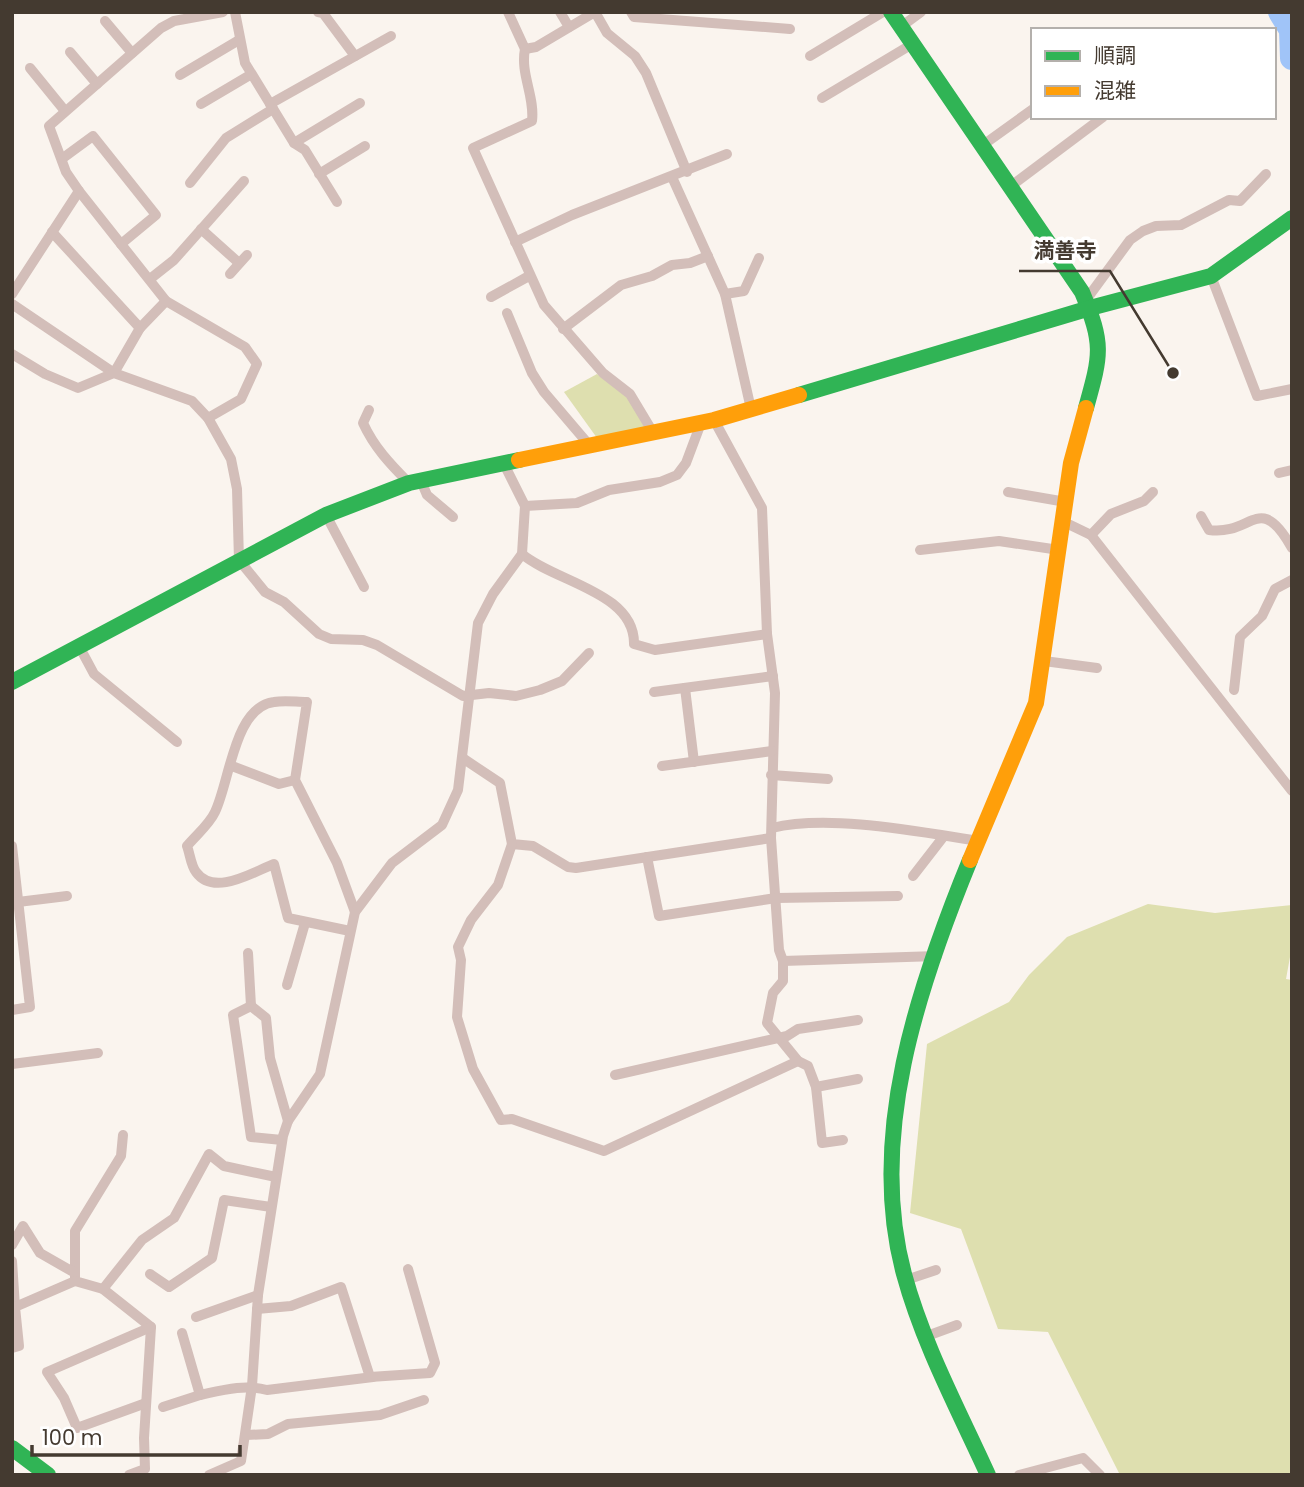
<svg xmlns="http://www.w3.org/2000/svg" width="1304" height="1487" font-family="Poppins,'Noto Sans JP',sans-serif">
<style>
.green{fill:#dedfaf}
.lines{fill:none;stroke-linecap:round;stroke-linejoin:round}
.river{stroke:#a0c4f8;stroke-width:24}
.street{stroke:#d3beb9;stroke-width:10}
.fast{stroke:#30b455;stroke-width:16}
.slow{stroke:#ff9f0a;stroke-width:16}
.leader{fill:none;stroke:#443a30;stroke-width:2.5}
.callout-dot{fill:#443a30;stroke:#fff;stroke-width:2.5}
.callout-label{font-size:21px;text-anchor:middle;font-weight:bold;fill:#443a30;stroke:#fff;stroke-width:7;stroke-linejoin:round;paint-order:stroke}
</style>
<rect width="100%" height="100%" fill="#faf4ee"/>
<g class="green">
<polygon points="597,374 628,396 645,428 597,438 564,392"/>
<polygon points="1148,904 1215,913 1292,905 1292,946 1286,979 1292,980 1290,1475 1120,1475 1048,1332 998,1329 961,1229 910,1213 927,1044 1009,1002 1029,975 1067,937"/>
</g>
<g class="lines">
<polyline class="river" points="1280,12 1291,30 1292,58"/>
<g class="street">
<polyline points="235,12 245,63 294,143 305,150 337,202"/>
<polyline points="318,12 323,13 355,56"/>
<polyline points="508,12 525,49 536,47 595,12"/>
<polyline points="560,12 569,27"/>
<polyline points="595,12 607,33 635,56 646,73 687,172"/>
<polyline points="631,12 634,17 790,29"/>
<polyline points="105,21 132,53"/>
<polyline points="902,26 921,12"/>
<path d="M 525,49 C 520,74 535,96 532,121 L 473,148 L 544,305 L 603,373 L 630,394 L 654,434"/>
<polyline points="70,52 97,84"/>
<polyline points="810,56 883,12"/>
<polyline points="30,68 65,111"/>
<polyline points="180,75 239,40"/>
<polyline points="822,98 914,43"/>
<polyline points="201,104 250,75"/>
<polyline points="270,104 391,36"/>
<polyline points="294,143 360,103"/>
<polyline points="983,145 1033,109"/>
<polyline points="63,158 93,136 156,215 121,244"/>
<polyline points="319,174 365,146"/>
<polyline points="672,177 725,294 751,409"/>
<polyline points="190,183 226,138 273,109"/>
<polyline points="1011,186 1103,117"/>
<polyline points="201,229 239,263"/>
<polyline points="52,232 140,328"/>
<polyline points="515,242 572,215 727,154"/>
<polyline points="230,274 247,255"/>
<polyline points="1211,276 1257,396 1292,389"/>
<polyline points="150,279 174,260 244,181"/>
<polyline points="12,294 79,191"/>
<polyline points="725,294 744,291 759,258"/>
<polyline points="491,297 529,276"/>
<polyline points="1086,300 1130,240 1143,231 1156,226 1181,225 1229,200 1240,201 1266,174"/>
<polyline points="12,304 114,373 140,328 166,301"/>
<polyline points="507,313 532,373 544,392 590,446"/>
<polyline points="563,329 621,285 652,276 672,265 690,263 708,256"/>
<polyline points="12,354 45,374 78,388 114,373 192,401 208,418 231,459 237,489 239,560 265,592 284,602 319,634 331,639 363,640 377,645 463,696 489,693 516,696 540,690 562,681 589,653"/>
<path d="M 369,410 L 363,423 C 374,447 390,464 409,483"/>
<polyline points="208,418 241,399 257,364 245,347 166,301 79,191 66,172 49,126 161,28 174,21 223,12"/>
<polyline points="714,420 762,508 767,634 775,693 771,838 779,950 783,961 783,981 773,993 767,1023 798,1061 808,1066 816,1087 822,1143 843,1140"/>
<polyline points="1279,473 1292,470"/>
<polyline points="421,481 427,495 453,517"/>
<polyline points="1008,492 1066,502"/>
<polyline points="525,506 577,503 609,490 660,482 677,475 686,463 701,423"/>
<polyline points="326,515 364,587"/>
<path d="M 1201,516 L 1209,530 C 1253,536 1259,490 1292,548"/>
<polyline points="1064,522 1091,535 1292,791"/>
<polyline points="1091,535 1111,514 1144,501 1153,492"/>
<polyline points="920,550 999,541 1059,550"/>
<path d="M 522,554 C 555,582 635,592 634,644 L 655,650 L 767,634"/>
<polyline points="79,646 94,674 177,742"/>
<polyline points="1044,661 1097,668"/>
<polyline points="685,688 694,762"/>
<polyline points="1234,690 1240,637 1262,616 1275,589 1292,580"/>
<polyline points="654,692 773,676"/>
<polyline points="464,759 500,783 512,844 533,846 568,867 576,868 771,838"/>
<polyline points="232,766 279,784 295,780"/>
<polyline points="662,766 772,751"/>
<polyline points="771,775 828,779"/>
<path d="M 772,828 C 829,814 920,832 979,841"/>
<polyline points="512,844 498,885 471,920 458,947 461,960 457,1017 473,1069 501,1120 512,1119 604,1151 798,1061"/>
<polyline points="12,846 30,1007 12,1010"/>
<polyline points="647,857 659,916 776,898 898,896"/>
<polyline points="913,876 944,836"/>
<polyline points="18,902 67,896"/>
<path d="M 350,931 L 288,918 L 274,864 C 253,872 214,897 196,872 C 191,866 190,854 187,846 C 196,835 209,825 215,812 C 230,781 234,707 274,702 C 285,700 296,702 307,702 L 295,780 L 337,863 L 355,912"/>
<polyline points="248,953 251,1006"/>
<polyline points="783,961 937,956"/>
<polyline points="287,985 305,923"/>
<polyline points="12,1064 98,1053"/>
<polyline points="615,1075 787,1036 798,1029 858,1020"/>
<polyline points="816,1087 858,1079"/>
<polyline points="123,1135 121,1156 75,1231 75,1281 103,1289 151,1327 144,1438 145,1469 129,1475"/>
<polyline points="282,1140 251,1137 233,1015 251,1006 266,1018 270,1058 288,1121"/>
<polyline points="12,1245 23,1226 40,1253 75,1273"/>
<polyline points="12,1261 15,1307"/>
<polyline points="150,1274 169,1287 212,1258 224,1200 271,1207"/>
<polyline points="906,1280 936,1270"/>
<polyline points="103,1289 142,1240 174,1218 209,1154 224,1166 276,1177"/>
<polyline points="257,1309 291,1306 341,1287 370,1377 430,1373 435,1363 408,1269"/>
<polyline points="196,1317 258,1295"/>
<path d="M 182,1333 L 200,1395 C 223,1390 244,1384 267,1390 L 373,1377"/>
<polyline points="927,1336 957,1325"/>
<polyline points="12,1348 19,1346 15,1307 75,1281"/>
<polyline points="146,1403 77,1428 64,1398 47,1372 151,1327"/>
<polyline points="163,1407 200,1395"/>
<polyline points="246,1435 268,1434 288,1424 380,1415 424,1400"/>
<polyline points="209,1475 241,1461 252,1386 258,1295 283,1136 288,1121 320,1074 355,912 392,863 442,825 458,790 478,623 493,594 522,554 525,506 504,464"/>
<polyline points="1019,1475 1083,1458 1100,1475"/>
</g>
<g class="fast">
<path d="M 891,12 L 1082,292 C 1104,345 1101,354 1086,408"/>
<polyline points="799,395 1090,308 1211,276 1292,218"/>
<polyline points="12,682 326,515 409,483 519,460"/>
<path d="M 970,860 C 918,987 867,1137 904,1274 C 923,1344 958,1409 988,1475"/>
<polyline points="12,1448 48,1475"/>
</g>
<g class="slow">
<polyline points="519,460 714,420 799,395"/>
<polyline points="970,860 1036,703 1071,463 1086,408"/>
</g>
</g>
<path class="leader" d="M1173 373L1110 271H1019"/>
<circle class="callout-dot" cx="1173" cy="373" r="7"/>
<g class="callout-label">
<text x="1065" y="258">満善寺</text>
</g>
<rect width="1304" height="1487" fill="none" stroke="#443a30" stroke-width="28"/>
<rect x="1031" y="28" width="245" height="91" fill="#ffffff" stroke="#b4b0ac" stroke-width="2"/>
<rect x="1045" y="51" width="35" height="10" fill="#30b455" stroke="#b4b0ac" stroke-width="2"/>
<text x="1094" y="63" font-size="21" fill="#443a30">順調</text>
<rect x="1045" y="86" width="35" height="10" fill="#ff9f0a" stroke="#b4b0ac" stroke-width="2"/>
<text x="1094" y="98" font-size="21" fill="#443a30">混雑</text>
<path d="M32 1445v10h208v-10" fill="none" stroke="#443a30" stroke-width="3.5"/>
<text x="42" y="1445" font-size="21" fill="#443a30" stroke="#ffffff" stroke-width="5" paint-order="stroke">100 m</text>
</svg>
